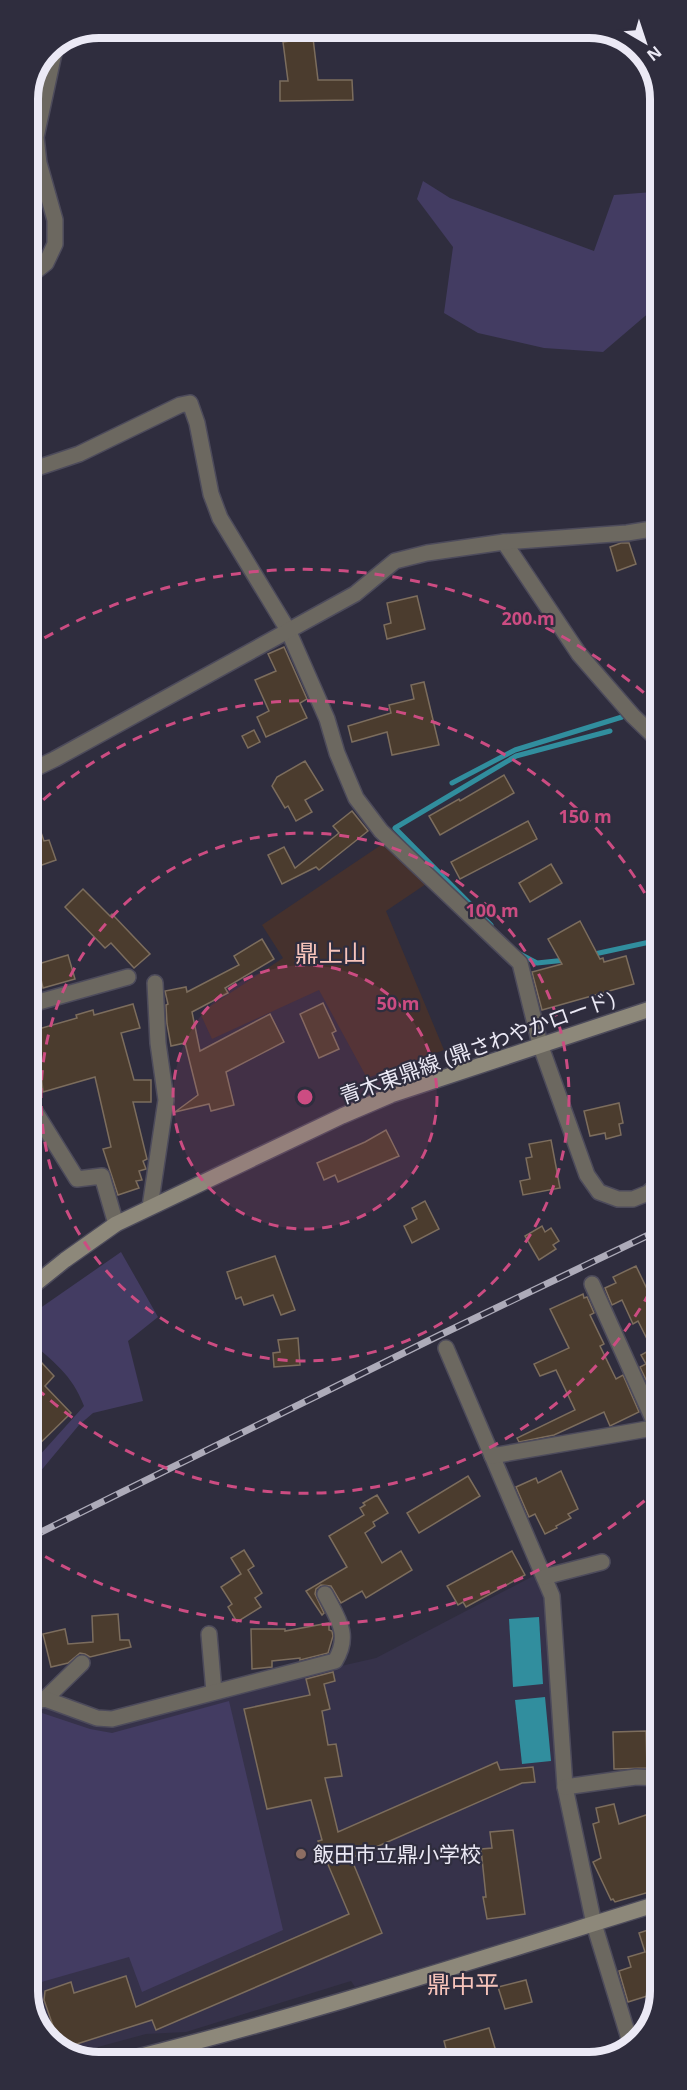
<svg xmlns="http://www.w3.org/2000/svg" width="687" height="2090" font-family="'Open Sans','Noto Sans JP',sans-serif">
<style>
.commercial{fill:#45312d}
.built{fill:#36324a}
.green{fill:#433c62}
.water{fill:#318e9e}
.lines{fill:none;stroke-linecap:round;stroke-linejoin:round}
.stream{stroke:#318e9e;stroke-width:5}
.building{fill:#4b3c2e;stroke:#7c6d5d;stroke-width:1.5}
.street-casing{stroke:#4d4b5b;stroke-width:18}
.secondary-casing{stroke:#4d4b5b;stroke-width:18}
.street{stroke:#6c6860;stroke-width:15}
.secondary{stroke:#8d887a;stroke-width:15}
.rail-casing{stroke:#adabb9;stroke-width:7}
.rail{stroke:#2f2d3e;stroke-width:4.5;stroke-dasharray:14;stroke-linecap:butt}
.ring{fill:none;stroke:#cc4c82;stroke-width:3;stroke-dasharray:10 8}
.education-dot{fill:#8d6e63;stroke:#2f2d3e;stroke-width:2}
.labels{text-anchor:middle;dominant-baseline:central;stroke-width:4.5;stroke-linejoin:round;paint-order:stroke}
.street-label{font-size:21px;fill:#ebe9f5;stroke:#2f2d3e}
.poi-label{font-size:21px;fill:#ebe9f5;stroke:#2f2d3e;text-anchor:start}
.quarter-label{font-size:24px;fill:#f7c4bb;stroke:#2f2d3e}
.rim{fill:none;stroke:#ebe9f5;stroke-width:8}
.centre{fill:#cc4c82;stroke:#2f2d3e;stroke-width:3}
.ring-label{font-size:18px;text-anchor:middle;font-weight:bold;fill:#cc4c82;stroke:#2f2d3e;stroke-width:4.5;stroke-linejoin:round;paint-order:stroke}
</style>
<rect width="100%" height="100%" fill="#2f2d3e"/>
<polygon class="commercial" points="384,843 426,884 386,911 444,1050 367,1078 319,990 212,1039 200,1013 283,958 262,925"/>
<polygon class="built" points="537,1574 548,1603 589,1918 355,1987 351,1981 186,2032 146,2034 72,2054 52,2045 45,2035 29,1972 29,1707 40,1705 95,1722 376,1658"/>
<g class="green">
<polygon points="423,181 450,198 594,251 614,195 653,192 658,203 658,305 603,352 544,348 478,333 444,313 453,247 417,199"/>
<path d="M 121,1252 L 158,1317 L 128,1341 L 143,1401 L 93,1413 L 79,1425 L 29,1485 L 29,1467 L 84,1406 C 72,1374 53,1362 29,1340 L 29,1319 L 36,1311 Z"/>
<polygon points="229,1701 283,1930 142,1992 129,1957 38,1983 29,1948 29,1714 39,1712 90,1729 112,1733"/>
</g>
<g class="water">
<polygon points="539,1617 543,1684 513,1687 509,1619"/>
<polygon points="545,1697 551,1761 522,1764 515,1700"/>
</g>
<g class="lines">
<g class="stream">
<polyline points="452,783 515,750 622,717"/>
<polyline points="491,925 395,828 516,756 610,731"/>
<polyline points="518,953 537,963 566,960"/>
<polyline points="590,955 659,940"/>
</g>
</g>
<g class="building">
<polygon points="313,38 318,80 352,80 353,100 280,101 280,81 288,81 283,42"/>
<polygon points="621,543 629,543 636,564 617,571 610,547"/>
<polygon points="417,596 425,629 387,639 384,625 391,623 387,603"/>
<polygon points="284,647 307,699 300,703 307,718 266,737 257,717 269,711 255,680 276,671 268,654"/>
<polygon points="424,682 439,745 392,755 387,732 352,742 348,726 391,713 389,705 414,699 411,685"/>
<polygon points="254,730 260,742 248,748 242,736"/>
<polygon points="305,761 323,790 305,800 312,812 296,821 288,806 285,808 272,786 277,777"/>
<polygon points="504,775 514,793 440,835 429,816 459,799 460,801"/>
<polygon points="28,801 30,801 44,841 49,840 56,860 28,870"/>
<polygon points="352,811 368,831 319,870 316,867 282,884 268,855 284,847 295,868 339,833 333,826"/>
<polygon points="528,821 537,839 460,879 451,862"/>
<polygon points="551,864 562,883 530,902 519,883"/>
<polygon points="83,889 110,916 112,914 150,954 134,968 111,943 105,948 65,907"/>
<polygon points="580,921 600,959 603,958 604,962 626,956 634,984 542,1010 532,972 562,964 548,939"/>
<polygon points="262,939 274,959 225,988 228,993 192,1012 200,1051 270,1014 284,1042 226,1072 234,1105 211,1111 209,1104 175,1112 198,1095 185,1043 171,1046 167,1024 166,1005 168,1004 165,991 186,987 187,992 239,965 234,956"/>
<polygon points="68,955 75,979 43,988 41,979 28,983 28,967"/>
<polygon points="323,1003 336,1031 332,1033 339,1049 319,1058 300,1014"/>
<polygon points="133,1004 140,1028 121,1033 134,1080 151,1080 151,1102 133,1102 147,1159 143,1161 146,1169 139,1171 142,1180 136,1181 139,1188 118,1195 103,1149 111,1147 95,1077 43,1092 39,1051 28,1054 28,1032 77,1018 76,1015 93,1010 94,1015"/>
<polygon points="619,1103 623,1123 619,1124 621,1135 606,1139 605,1133 590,1136 584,1111"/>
<polygon points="386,1130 399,1156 338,1182 335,1175 324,1180 317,1163 365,1142"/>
<polygon points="551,1140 560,1188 523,1195 520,1181 530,1179 526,1158 532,1157 529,1144"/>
<polygon points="425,1201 439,1229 412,1243 404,1226 417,1219 412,1208"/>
<polygon points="542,1226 545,1232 551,1228 559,1241 553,1245 556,1249 539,1260 525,1236"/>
<polygon points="275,1256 295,1310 281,1315 273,1295 244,1305 241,1297 236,1299 227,1272"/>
<polygon points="636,1266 659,1314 659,1402 657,1403 640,1367 646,1364 641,1355 652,1349 638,1321 633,1324 622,1300 612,1305 605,1288 616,1283 613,1277"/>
<polygon points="583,1294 584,1298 587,1297 594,1313 590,1315 604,1344 600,1346 616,1379 623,1375 639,1412 610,1426 604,1412 554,1435 519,1442 517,1438 575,1410 556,1370 540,1376 534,1364 569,1348 550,1309"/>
<polygon points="298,1338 300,1365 274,1367 273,1353 280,1352 278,1340"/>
<polygon points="29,1349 54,1376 45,1386 71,1413 29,1454"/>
<polygon points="561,1471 578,1509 568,1514 571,1518 556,1526 557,1528 545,1534 535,1514 529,1517 516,1487 536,1478 538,1483"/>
<polygon points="468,1476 480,1496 419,1533 407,1513"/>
<polygon points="377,1495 388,1513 373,1522 375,1526 365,1533 382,1563 401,1551 412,1570 366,1598 362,1591 341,1603 331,1586 321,1585 316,1589 315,1594 324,1613 322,1615 306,1591 347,1567 329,1536 364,1515 360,1508 365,1505 363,1503"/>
<polygon points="244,1550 254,1566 248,1570 262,1593 255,1598 261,1607 237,1622 228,1607 232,1604 221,1587 241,1574 231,1558"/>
<polygon points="512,1551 525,1575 466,1607 463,1602 458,1605 447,1586"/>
<polygon points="118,1614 120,1640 129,1640 131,1647 90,1657 85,1654 80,1653 68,1663 51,1667 43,1634 65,1629 68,1644 93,1642 92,1616"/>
<polygon points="329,1623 329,1630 332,1631 333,1636 328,1653 300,1660 300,1658 272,1661 272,1667 252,1669 251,1629 285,1629 285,1631"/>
<polygon points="333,1672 335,1681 324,1684 330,1709 322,1711 328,1745 336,1744 342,1776 325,1778 338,1832 497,1762 500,1770 533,1767 535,1782 522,1783 351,1858 382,1933 156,2030 152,2020 61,2049 44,2000 45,1991 71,1982 74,1993 126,1976 136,2007 349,1914 318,1841 322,1840 311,1800 267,1809 244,1709 310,1695 306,1679"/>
<polygon points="646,1731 647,1768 614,1769 613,1732"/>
<polygon points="614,1804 619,1824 652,1813 660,1838 660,1889 615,1902 613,1899 611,1900 593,1862 601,1858 593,1824 599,1822 596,1808"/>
<polygon points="513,1830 525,1914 487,1919 483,1897 486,1897 481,1849 492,1848 490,1832"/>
<polygon points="660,1926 660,1992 628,2002 619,1971 631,1967 628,1957 645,1952 639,1933"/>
<polygon points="526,1980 532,2002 505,2009 498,1987"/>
<polygon points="489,2028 498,2058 489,2061 464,2061 462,2052 448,2057 444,2041"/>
</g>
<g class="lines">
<g class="street-casing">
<g id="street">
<polyline points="27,278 46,263 55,244 55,220 39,163 36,137 56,44"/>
<polyline points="28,471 79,454 180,405 190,403 197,423 211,494 220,518 288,630 327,719 337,753 356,798 381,831 520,963 540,1044 587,1175 599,1192 618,1199 633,1199 648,1193 659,1183"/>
<polyline points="504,542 579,654 633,716 658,740"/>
<polyline points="28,772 55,759 355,594 395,561 427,553 504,542 627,533 658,528"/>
<polyline points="28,1005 128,977"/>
<polyline points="28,1092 31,1105 77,1179 102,1176 116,1224"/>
<polyline points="150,1207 166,1100 158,1043 155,983"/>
<polyline points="592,1284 657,1428"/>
<polyline points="446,1348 552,1596 565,1787 594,1924 631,2045"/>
<polyline points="492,1456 659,1427"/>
<polyline points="544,1577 602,1562"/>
<polyline points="209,1634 214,1692"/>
<polyline points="45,1699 82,1663"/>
<path d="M 29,1703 L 45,1699 L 97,1718 L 112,1719 L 335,1661 C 351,1635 338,1619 325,1594"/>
<polyline points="565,1787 636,1777 660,1778"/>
</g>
</g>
<g class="secondary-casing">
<g id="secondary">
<polyline points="29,1289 65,1260 116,1224 342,1116 391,1095 659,1006"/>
<path d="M 113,2063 C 298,2018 479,1959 660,1903"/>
</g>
</g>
<use href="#street" class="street"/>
<use href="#secondary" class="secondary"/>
<g class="rail-casing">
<polyline id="rail" points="29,1538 440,1335 659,1230"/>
</g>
<use href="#rail" class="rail"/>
</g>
<circle cx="305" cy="1097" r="132" fill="#cc4c82" fill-opacity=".12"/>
<g class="ring">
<circle cx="305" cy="1097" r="132"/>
<circle cx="305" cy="1097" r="264"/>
<path d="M658 1277A396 396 0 0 1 30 1382M30 812A396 396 0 0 1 658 917"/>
<path d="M658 1489A528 528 0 0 1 29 1547M29 647A528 528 0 0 1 658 705"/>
</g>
<circle class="education-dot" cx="301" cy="1854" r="6"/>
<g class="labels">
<g class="street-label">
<text transform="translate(477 1047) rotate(-20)">青木東鼎線 (鼎さわやかロード)</text>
</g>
<g class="poi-label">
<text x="313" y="1854">飯田市立鼎小学校</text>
</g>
<g class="quarter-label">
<text x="331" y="952">鼎上山</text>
<text x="463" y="1983">鼎中平</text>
</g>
</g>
<path d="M0 0H687V2090H0ZM99 38H589A61 61 0 0 1 650 99V1991A61 61 0 0 1 589 2052H99A61 61 0 0 1 38 1991V99A61 61 0 0 1 99 38Z" fill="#2f2d3e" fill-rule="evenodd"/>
<path class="rim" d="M99 38H589A61 61 0 0 1 650 99V1991A61 61 0 0 1 589 2052H99A61 61 0 0 1 38 1991V99A61 61 0 0 1 99 38Z"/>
<circle cx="305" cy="1097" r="9" class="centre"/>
<g class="ring-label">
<text x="528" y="625">200 m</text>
<text x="585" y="823">150 m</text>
<text x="492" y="917">100 m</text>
<text x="398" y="1010">50 m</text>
</g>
<g transform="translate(645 42) rotate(141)" stroke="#2f2d3e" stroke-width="4.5" paint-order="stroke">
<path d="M0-4.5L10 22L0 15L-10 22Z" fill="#ebe9f5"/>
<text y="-9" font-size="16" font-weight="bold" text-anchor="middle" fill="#ebe9f5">N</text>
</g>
</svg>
